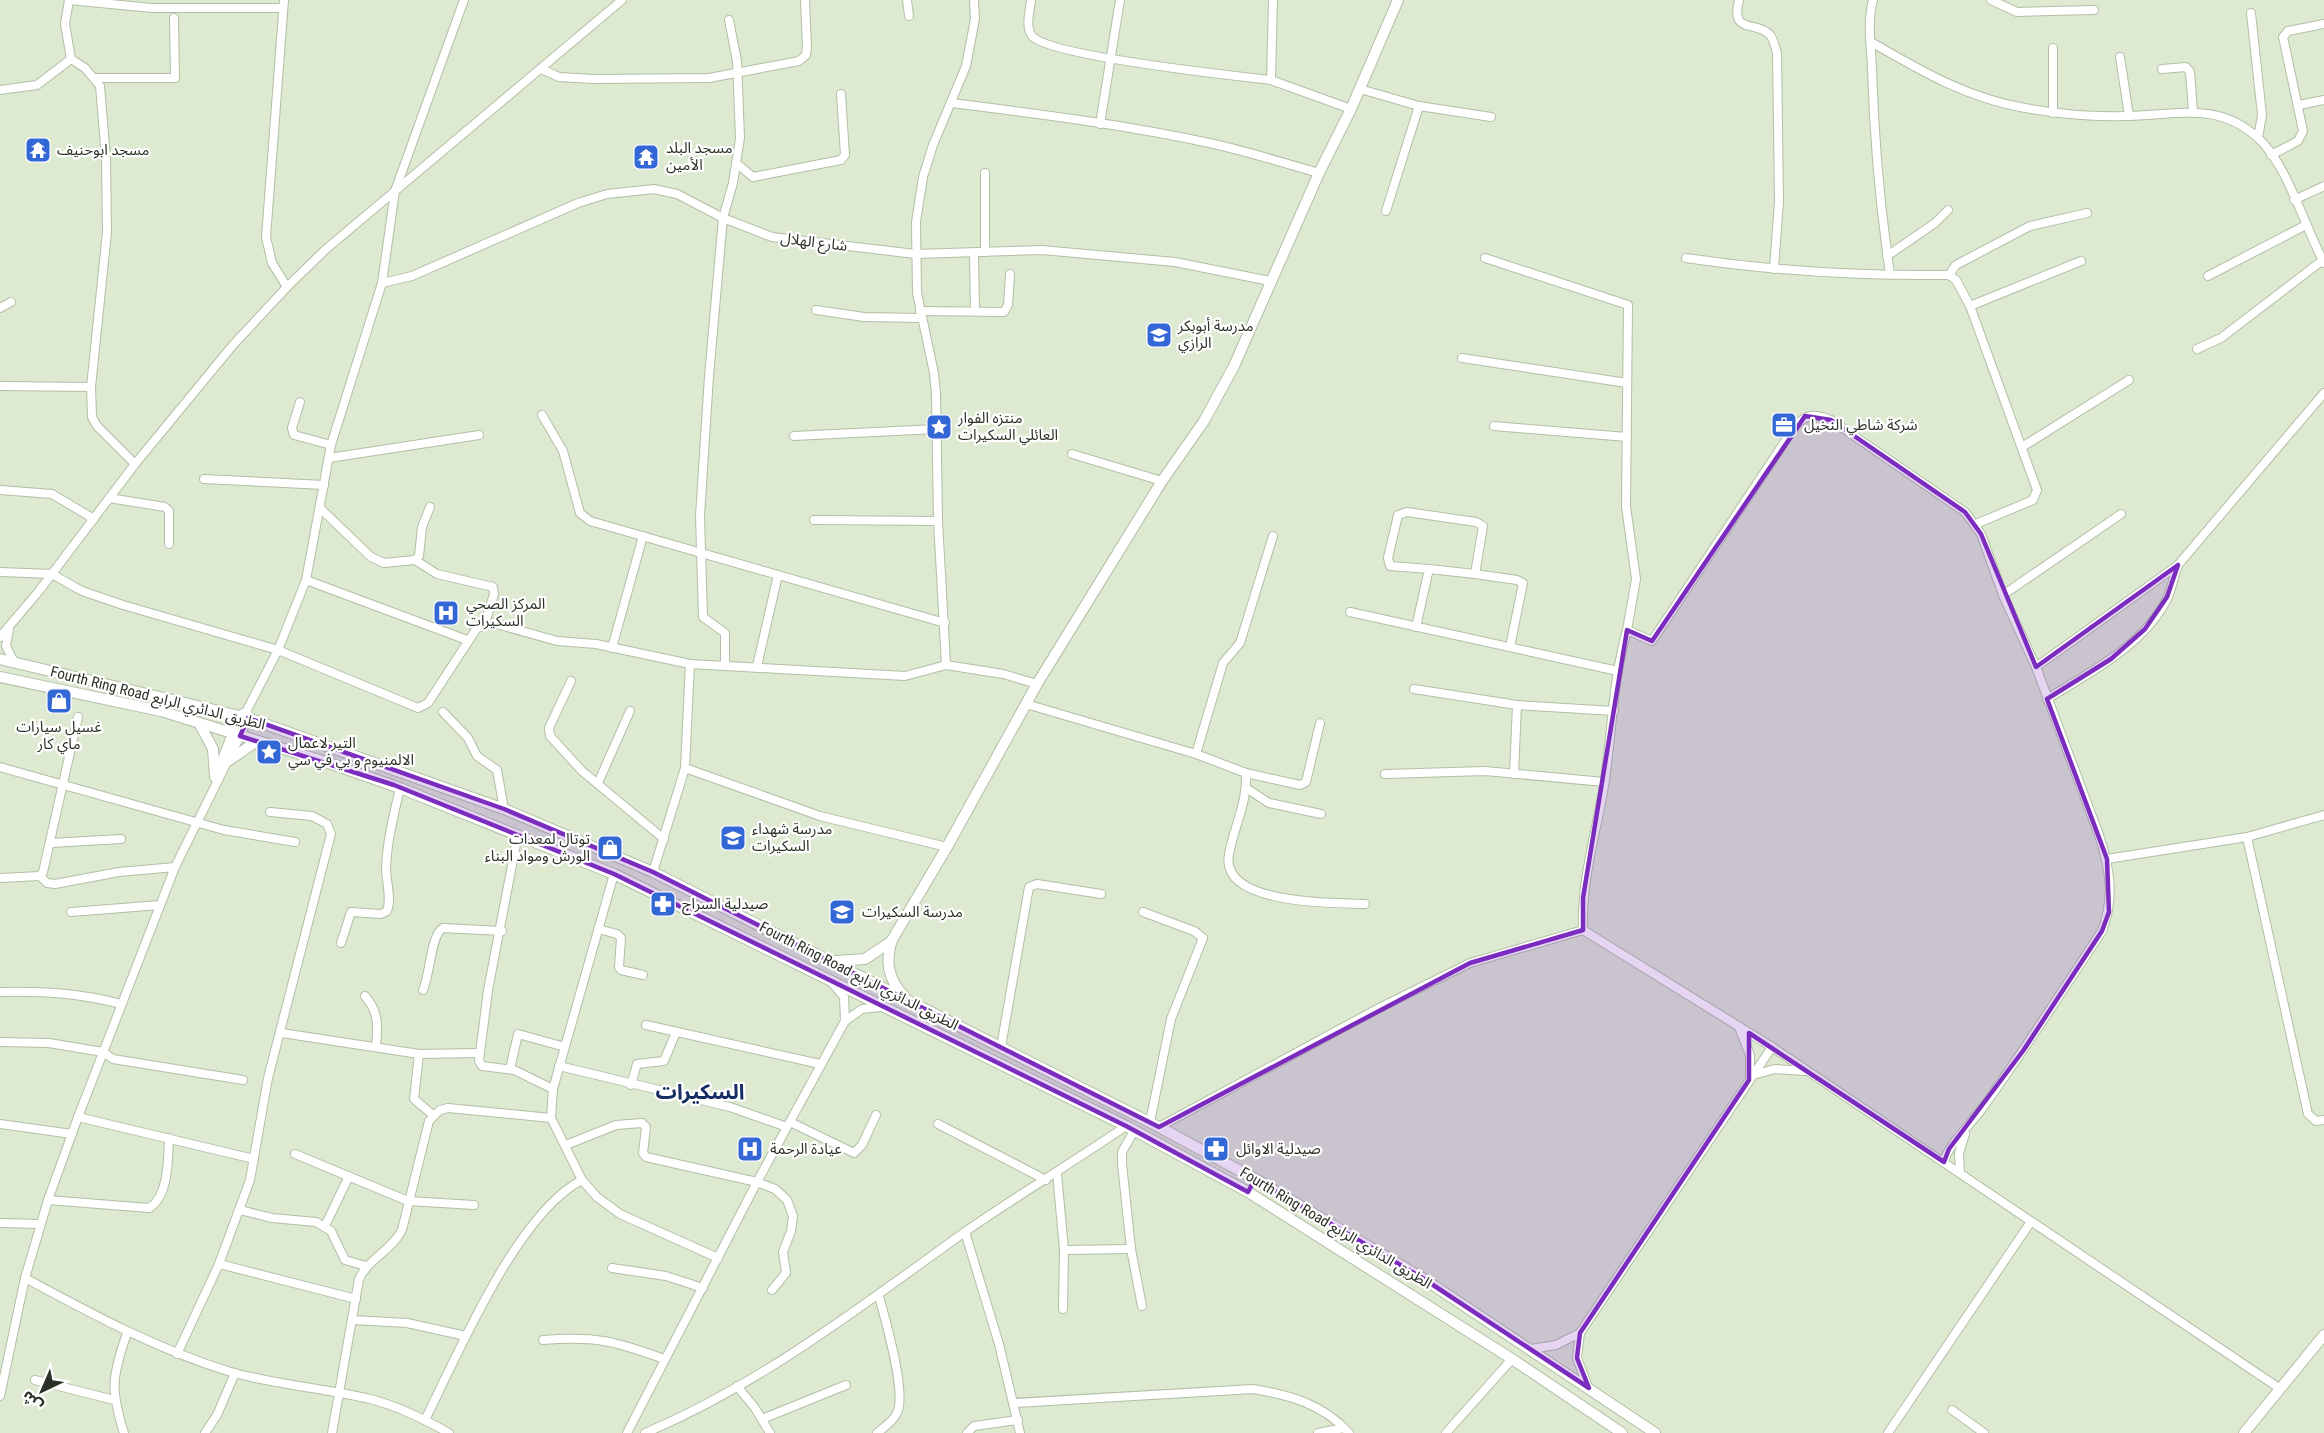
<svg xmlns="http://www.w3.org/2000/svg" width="2324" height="1433" font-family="'Roboto Condensed','Noto Sans Arabic',sans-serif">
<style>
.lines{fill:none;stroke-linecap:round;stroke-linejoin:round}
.minor-casing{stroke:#b2bfa6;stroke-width:10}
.major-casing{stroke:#b2bfa6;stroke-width:12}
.minor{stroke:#fff;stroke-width:8}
.major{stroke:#fff;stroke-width:10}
.marked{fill:#7b2cbf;fill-opacity:0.2;stroke:#7b2cbf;stroke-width:4.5;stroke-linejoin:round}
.labels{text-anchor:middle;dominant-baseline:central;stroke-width:4.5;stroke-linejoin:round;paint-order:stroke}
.poi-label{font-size:15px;fill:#2c3127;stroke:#fff;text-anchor:start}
.street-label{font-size:15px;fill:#2c3127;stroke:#fff}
.district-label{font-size:21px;font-weight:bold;fill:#152d63;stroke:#fff}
</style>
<rect width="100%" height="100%" fill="#ddead1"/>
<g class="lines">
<g class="minor-casing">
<g id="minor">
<polyline points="69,0 65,24 71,59 85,68 100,86 106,158 107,232 91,387 92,417 97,426 135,464"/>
<polyline points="69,0 152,8 283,8"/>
<polyline points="284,0 266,237 272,263 287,287"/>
<polyline points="907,0 909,16"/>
<path d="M 1031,0 C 1030,11 1025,26 1032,36 C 1048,56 1236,76 1271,80"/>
<polyline points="1273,0 1271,80 1351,109"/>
<path d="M 1739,0 C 1730,35 1756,20 1770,35 C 1774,40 1775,47 1777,53 L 1779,201 L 1774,269"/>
<path d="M 1873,0 C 1867,23 1871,45 1872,68 C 1874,137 1880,206 1890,274"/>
<polyline points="1991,0 2017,12 2094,10"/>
<polyline points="2251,13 2262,115 2258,138"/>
<path d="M 1871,42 C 1921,71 1967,98 2025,108 C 2058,114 2091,117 2124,116 C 2174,116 2217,100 2258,138 C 2287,164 2305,227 2324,263"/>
<polyline points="2120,57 2129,116"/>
<polyline points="541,69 559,77 593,79 709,78 799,61 806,55 807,47 805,0"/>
<polyline points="2162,69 2186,67 2190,72 2193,111"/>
<polyline points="96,78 175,78 174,18"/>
<polyline points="1360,89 1419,106 1491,117"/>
<polyline points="0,90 37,85 71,59"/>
<path d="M 952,103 C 1040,114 1127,125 1214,144 C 1249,152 1284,163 1319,173"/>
<polyline points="2299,105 2324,100"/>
<polyline points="2053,113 2053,48"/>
<polyline points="1100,124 1120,0"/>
<polyline points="2271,155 2298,141 2303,131 2283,37 2288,31 2324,24"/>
<polyline points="736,163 753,177 841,160 845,155 841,94"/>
<polyline points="985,173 985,252"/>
<polyline points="2294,200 2324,186"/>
<polyline points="1386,211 1419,106"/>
<polyline points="974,253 975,311"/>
<polyline points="1887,256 1935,223 1948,210"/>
<polyline points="1485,258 1628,305 1626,506 1636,579 1627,630"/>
<path d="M 1686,258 C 1773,271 1861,276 1949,275 L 1956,280 L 1970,306 L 2037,490 L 2033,500 L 1976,524"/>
<polyline points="1949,275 1956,265 2030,226 2087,213"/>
<polyline points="2208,276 2306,225"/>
<polyline points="382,283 412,276 578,203 607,194 654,189 677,194 723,218 772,237 915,254 1042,250 1175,262 1270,281"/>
<polyline points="1970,306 2081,261"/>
<polyline points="0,308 11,302"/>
<polyline points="816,310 864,317 921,318"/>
<polyline points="920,311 1004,312 1008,305 1010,274"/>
<polyline points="2197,349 2221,338 2323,260"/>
<polyline points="1462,358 1627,383"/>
<polyline points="0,386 91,387"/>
<polyline points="300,402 292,428 294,435 331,445"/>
<polyline points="542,415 563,451 580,513 590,521 945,623"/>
<polyline points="1494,426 1627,437"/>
<polyline points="794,436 936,429"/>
<polyline points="2022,447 2129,380"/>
<polyline points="1072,454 1162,481"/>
<polyline points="329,458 479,435"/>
<polyline points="204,479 324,485"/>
<polyline points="0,490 52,494 94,519"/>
<polyline points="109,498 165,507 169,511 169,544"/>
<polyline points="320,508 371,557 384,563 415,560 419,556 422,527 430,507"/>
<polyline points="814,520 938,521"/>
<polyline points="415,560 437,574 493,587 494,594 485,623"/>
<polyline points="0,572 52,574 82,591 123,605 278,650 418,708 428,703 477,628 493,623 557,641 596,644 690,664 905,676 946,665 1003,674 1037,684"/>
<polyline points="1475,574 1517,580 1523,583 1510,647"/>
<polyline points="306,580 467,640"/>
<polyline points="2003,595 2121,514"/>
<polyline points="1350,612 1618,671"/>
<polyline points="1416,627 1429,569 1475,574 1483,526 1476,522 1407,512 1398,515 1388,558 1390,566 1429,569"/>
<polyline points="9,629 6,646 14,662"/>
<polyline points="0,637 39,591 135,464 233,345 287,287 325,250 622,0"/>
<polyline points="612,648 643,536"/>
<polyline points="725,665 725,633 703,617 700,516 709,376 723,218 733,183 740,138 737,61 729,20"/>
<polyline points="946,665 938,521 936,394 934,373 917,293 916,222 923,177 933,145 966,66 975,19 974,0"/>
<polyline points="757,666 778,575"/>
<polyline points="2036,667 2178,565 2324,393"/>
<polyline points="571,681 549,728 550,736 582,771 664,839"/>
<polyline points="1414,689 1517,705 1614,711"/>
<path d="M 2047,699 C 2090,672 2145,645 2168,597 C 2172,587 2174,575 2178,565"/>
<polyline points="1026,704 1196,754 1246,773 1300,785 1306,782 1320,723"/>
<polyline points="443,712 468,738 477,756 497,770 504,809"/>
<polyline points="1196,754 1223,663 1240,643 1273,536"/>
<polyline points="0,767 224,830 295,842"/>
<polyline points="685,768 820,816 947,847"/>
<path d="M 1246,773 C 1248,801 1234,827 1229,854 C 1219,905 1333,903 1365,904"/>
<polyline points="216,774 239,716 243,713"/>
<polyline points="1385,774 1485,771 1604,782"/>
<polyline points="1514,774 1517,705"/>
<polyline points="598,783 630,711"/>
<polyline points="1246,788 1269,803 1321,814"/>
<polyline points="518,834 488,990 479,1061 482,1066 514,1070 553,1089"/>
<polyline points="2247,837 2308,1114 2316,1121 2324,1120"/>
<polyline points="51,843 121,839"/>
<polyline points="2107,859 2247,837 2324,815"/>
<polyline points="653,872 685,768 690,664"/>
<polyline points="614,874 553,1089 551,1118 582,1180 597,1197 620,1214 718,1258"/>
<polyline points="40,876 47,883 55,884 119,872 175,867"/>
<polyline points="0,878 40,876 43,872 78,717"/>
<polyline points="71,912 160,905"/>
<polyline points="1143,912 1194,931 1203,938 1171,1019 1150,1122"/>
<polyline points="598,929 617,934 621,938 619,967 621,970 643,975"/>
<path d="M 1583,930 C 1581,880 1597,830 1605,780 C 1612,731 1613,679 1627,630 L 1652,641 L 1796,425 C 1808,413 1816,414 1831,420 L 1965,512 L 1981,534 L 2003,595 L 2036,667 L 2099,835 C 2110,869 2115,897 2102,931 C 2063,990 2025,1049 1984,1106 C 1973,1122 1947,1146 1944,1162"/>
<polyline points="1583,930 1772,1047 2279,1388"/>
<path d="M 341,943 L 351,912 L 381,914 L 387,911 C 392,898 386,882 386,868 C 387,841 394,814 400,788"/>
<polyline points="832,983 844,997 845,1021"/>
<path d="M 423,990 C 430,975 431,934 443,928 L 502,931"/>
<path d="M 0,992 C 42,991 80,993 121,1004"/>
<path d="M 365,996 C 379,1012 378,1026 376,1046"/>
<polyline points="646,1025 820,1064"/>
<polyline points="1739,1027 1750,1055 1750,1078"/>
<polyline points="282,1033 419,1054 478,1053"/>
<polyline points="0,1042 49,1043 103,1052 113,1059 243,1080"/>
<polyline points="1001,1047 1029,887 1037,884 1101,894"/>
<polyline points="419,1054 414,1099 433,1115"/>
<polyline points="559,1066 730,1107 787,1127"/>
<polyline points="510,1069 518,1034 565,1047"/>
<polyline points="1753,1075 1775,1069 1805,1071"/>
<polyline points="631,1085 637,1064 664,1061 676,1032"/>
<polyline points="78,1117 254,1159"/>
<polyline points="790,1122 854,1153 862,1145 876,1115"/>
<polyline points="0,1124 72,1134"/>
<polyline points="938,1124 1046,1180"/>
<polyline points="1159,1127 1381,1007 1470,963 1583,930"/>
<polyline points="1134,1131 1122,1152 1122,1164 1131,1249 1142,1306"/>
<polyline points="566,1145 616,1125 642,1123 646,1127 643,1153 646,1157 757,1182 775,1189 787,1200 793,1216 791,1231 783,1252 786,1273 772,1290"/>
<polyline points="295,1154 408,1201 474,1205"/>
<polyline points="1057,1173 1064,1250 1063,1309"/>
<polyline points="1960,1173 1959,1153 1965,1134"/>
<path d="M 48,1200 L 149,1208 C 169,1196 168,1159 169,1138"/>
<polyline points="240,1210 272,1218 316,1222 331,1231 345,1260 366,1266"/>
<polyline points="0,1223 40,1224"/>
<polyline points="325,1226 349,1176"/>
<polyline points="965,1232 999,1344 1020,1433"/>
<polyline points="1064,1250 1131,1249"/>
<polyline points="219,1264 356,1299"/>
<polyline points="612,1268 666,1276 703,1288"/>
<path d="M 25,1278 C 92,1314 158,1350 231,1372 C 276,1385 324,1388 370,1399 C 398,1406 424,1419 449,1433"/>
<polyline points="352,1320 407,1323 466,1336"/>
<path d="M 543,1340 C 596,1336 615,1341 664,1359"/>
<polyline points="1531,1349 1556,1345 1580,1333"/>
<polyline points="177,1354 219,1264 250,1180 268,1078 331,834 327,824 312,816 270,812"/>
<polyline points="35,1380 114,1400"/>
<polyline points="737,1386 755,1408 770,1433"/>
<polyline points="1588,1387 1577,1358 1580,1333 1772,1047"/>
<polyline points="0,1396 25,1278 48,1200 78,1117 175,867 240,736 248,718 247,710 278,650 306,580 331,445 382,283 395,191 464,0"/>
<path d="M 1014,1403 L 1253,1389 C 1290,1395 1323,1404 1349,1433"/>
<polyline points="1952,1410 1984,1433"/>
<polyline points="762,1419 846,1385"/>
<path d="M 425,1420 C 458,1354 517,1213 582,1180"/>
<path d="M 124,1433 C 110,1389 112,1376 127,1333"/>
<polyline points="205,1433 217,1415 235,1373"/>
<path d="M 332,1433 L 359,1279 C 369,1258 392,1250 402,1230 L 429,1121 L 440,1110 L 448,1108 L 551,1118"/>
<polyline points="627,1433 757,1182 845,1021 862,1009 881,1007"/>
<path d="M 645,1433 C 761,1384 860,1307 962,1234 C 1015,1197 1072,1163 1126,1126"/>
<path d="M 877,1433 C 884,1427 893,1422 897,1413 C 907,1393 885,1319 879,1296"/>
<polyline points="967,1433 974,1426 1018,1420"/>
<polyline points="1318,1433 1344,1428"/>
<polyline points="1446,1433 1512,1359"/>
<polyline points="1888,1433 2030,1223"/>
</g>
</g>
<g class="major-casing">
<g id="major">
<polyline points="0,659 248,718 504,809 653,872 1159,1127 1255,1179 1424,1279 1655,1433"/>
<polyline points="0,677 161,711 326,762 400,788 614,874 1126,1126 1248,1192 1512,1359 1622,1433"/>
<polyline points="199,723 213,749 215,777"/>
<polyline points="228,761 257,741"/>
<polyline points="836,961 865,959 892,941"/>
<path d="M 904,996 C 888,979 885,962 892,940 L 947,847 L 1037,684 L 1162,481 L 1204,421 L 1234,366 L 1319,173 L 1351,109 L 1398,0"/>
<polyline points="2244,1433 2324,1335"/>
</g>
</g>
<use href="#minor" class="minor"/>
<use href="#major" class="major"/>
</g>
<path class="marked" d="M 1805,416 L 1831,420 L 1965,512 L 1981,534 L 2036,667 L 2178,565 L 2167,597 L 2145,629 L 2111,659 L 2047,699 L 2107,859 L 2109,912 L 2102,931 L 2023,1051 L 1949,1149 L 1944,1162 L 1749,1033 L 1749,1080 L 1580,1333 L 1577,1358 L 1589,1388 L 1424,1279 L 1255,1179 L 1248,1192 L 1126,1126 L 614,874 L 394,785 L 240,736 L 248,718 L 504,809 L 653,872 L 1159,1127 L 1470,963 L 1583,930 L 1583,898 L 1627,630 L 1652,641 Z"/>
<defs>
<g id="temple-square" transform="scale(1.35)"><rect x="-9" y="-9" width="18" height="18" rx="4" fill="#3467d6" stroke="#fff"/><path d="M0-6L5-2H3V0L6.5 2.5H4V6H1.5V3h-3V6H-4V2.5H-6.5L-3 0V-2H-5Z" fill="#fff"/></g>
<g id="school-square" transform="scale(1.35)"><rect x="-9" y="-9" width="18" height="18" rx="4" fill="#3467d6" stroke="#fff"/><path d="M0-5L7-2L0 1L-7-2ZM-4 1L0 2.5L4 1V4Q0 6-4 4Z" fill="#fff"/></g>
<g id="office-square" transform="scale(1.35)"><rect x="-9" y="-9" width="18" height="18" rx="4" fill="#3467d6" stroke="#fff"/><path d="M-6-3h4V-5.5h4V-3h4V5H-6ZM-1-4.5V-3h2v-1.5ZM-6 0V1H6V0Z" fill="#fff"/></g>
<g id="sight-square" transform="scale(1.35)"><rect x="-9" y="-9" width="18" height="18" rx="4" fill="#3467d6" stroke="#fff"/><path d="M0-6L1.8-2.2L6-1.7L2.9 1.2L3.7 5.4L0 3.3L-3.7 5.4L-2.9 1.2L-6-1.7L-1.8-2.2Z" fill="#fff"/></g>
<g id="hospital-square" transform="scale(1.35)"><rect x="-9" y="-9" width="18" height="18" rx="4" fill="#3467d6" stroke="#fff"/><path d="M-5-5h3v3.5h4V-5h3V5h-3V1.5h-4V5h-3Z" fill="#fff"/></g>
<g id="shop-square" transform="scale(1.35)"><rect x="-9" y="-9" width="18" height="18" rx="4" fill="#3467d6" stroke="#fff"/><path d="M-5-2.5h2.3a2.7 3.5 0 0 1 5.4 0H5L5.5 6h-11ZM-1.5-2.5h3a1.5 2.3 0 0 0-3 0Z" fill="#fff"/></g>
<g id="pharmacy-square" transform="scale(1.35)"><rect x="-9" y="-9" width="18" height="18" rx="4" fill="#3467d6" stroke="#fff"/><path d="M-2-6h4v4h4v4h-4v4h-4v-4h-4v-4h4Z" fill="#fff"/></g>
</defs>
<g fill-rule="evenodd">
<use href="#temple-square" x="38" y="150"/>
<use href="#temple-square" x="646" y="157"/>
<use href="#school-square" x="1159" y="335"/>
<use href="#office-square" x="1784" y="425"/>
<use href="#sight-square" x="939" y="427"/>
<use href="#hospital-square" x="446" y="613"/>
<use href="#shop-square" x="59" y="701"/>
<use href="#sight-square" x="269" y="752"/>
<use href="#school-square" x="733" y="838"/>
<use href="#shop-square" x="610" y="848"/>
<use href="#pharmacy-square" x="663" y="904"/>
<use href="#school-square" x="842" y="912"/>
<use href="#hospital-square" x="750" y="1149"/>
<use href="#pharmacy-square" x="1216" y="1149"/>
</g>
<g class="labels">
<g class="poi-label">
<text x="666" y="148">مسجد البلد<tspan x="666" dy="17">الأمين</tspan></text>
<text x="57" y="150">مسجد ابوحنيف</text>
<text x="1178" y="326">مدرسة أبوبكر<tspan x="1178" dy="17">الرازي</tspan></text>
<text x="958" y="418">منتزه الفوار<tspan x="958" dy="17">العائلي السكيرات</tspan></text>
<text x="1804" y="425">شركة شاطي النخيل</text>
<text x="466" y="604">المركز الصحي<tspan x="466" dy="17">السكيرات</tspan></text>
<text x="59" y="727" text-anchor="middle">غسيل سيارات<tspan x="59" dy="17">ماي كار</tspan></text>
<text x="288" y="743">التير لاعمال<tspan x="288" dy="17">الالمنيوم و بي في سي</tspan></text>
<text x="752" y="829">مدرسة شهداء<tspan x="752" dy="17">السكيرات</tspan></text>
<text x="590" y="839" text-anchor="end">توتال لمعدات<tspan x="590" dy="17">الورش ومواد البناء</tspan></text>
<text x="682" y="904">صيدلية السراج</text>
<text x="862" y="912">مدرسة السكيرات</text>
<text x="770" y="1149">عيادة الرحمة</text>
<text x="1236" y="1149">صيدلية الاوائل</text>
</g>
<g class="street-label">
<text transform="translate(814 242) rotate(7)">شارع الهلال</text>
<text transform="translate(158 698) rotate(14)">Fourth Ring Road الطريق الدائري الرابع</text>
<text transform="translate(859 976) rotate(27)">Fourth Ring Road الطريق الدائري الرابع</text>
<text transform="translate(1336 1228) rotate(31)">Fourth Ring Road الطريق الدائري الرابع</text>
</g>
<g class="district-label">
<text x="700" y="1092">السكيرات</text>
</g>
</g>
<g transform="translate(42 1391) rotate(224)" stroke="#ffffff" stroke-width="4.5" paint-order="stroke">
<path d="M0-4.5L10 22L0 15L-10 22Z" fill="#2c3127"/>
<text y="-9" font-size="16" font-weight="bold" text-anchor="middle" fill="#2c3127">ش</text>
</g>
</svg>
